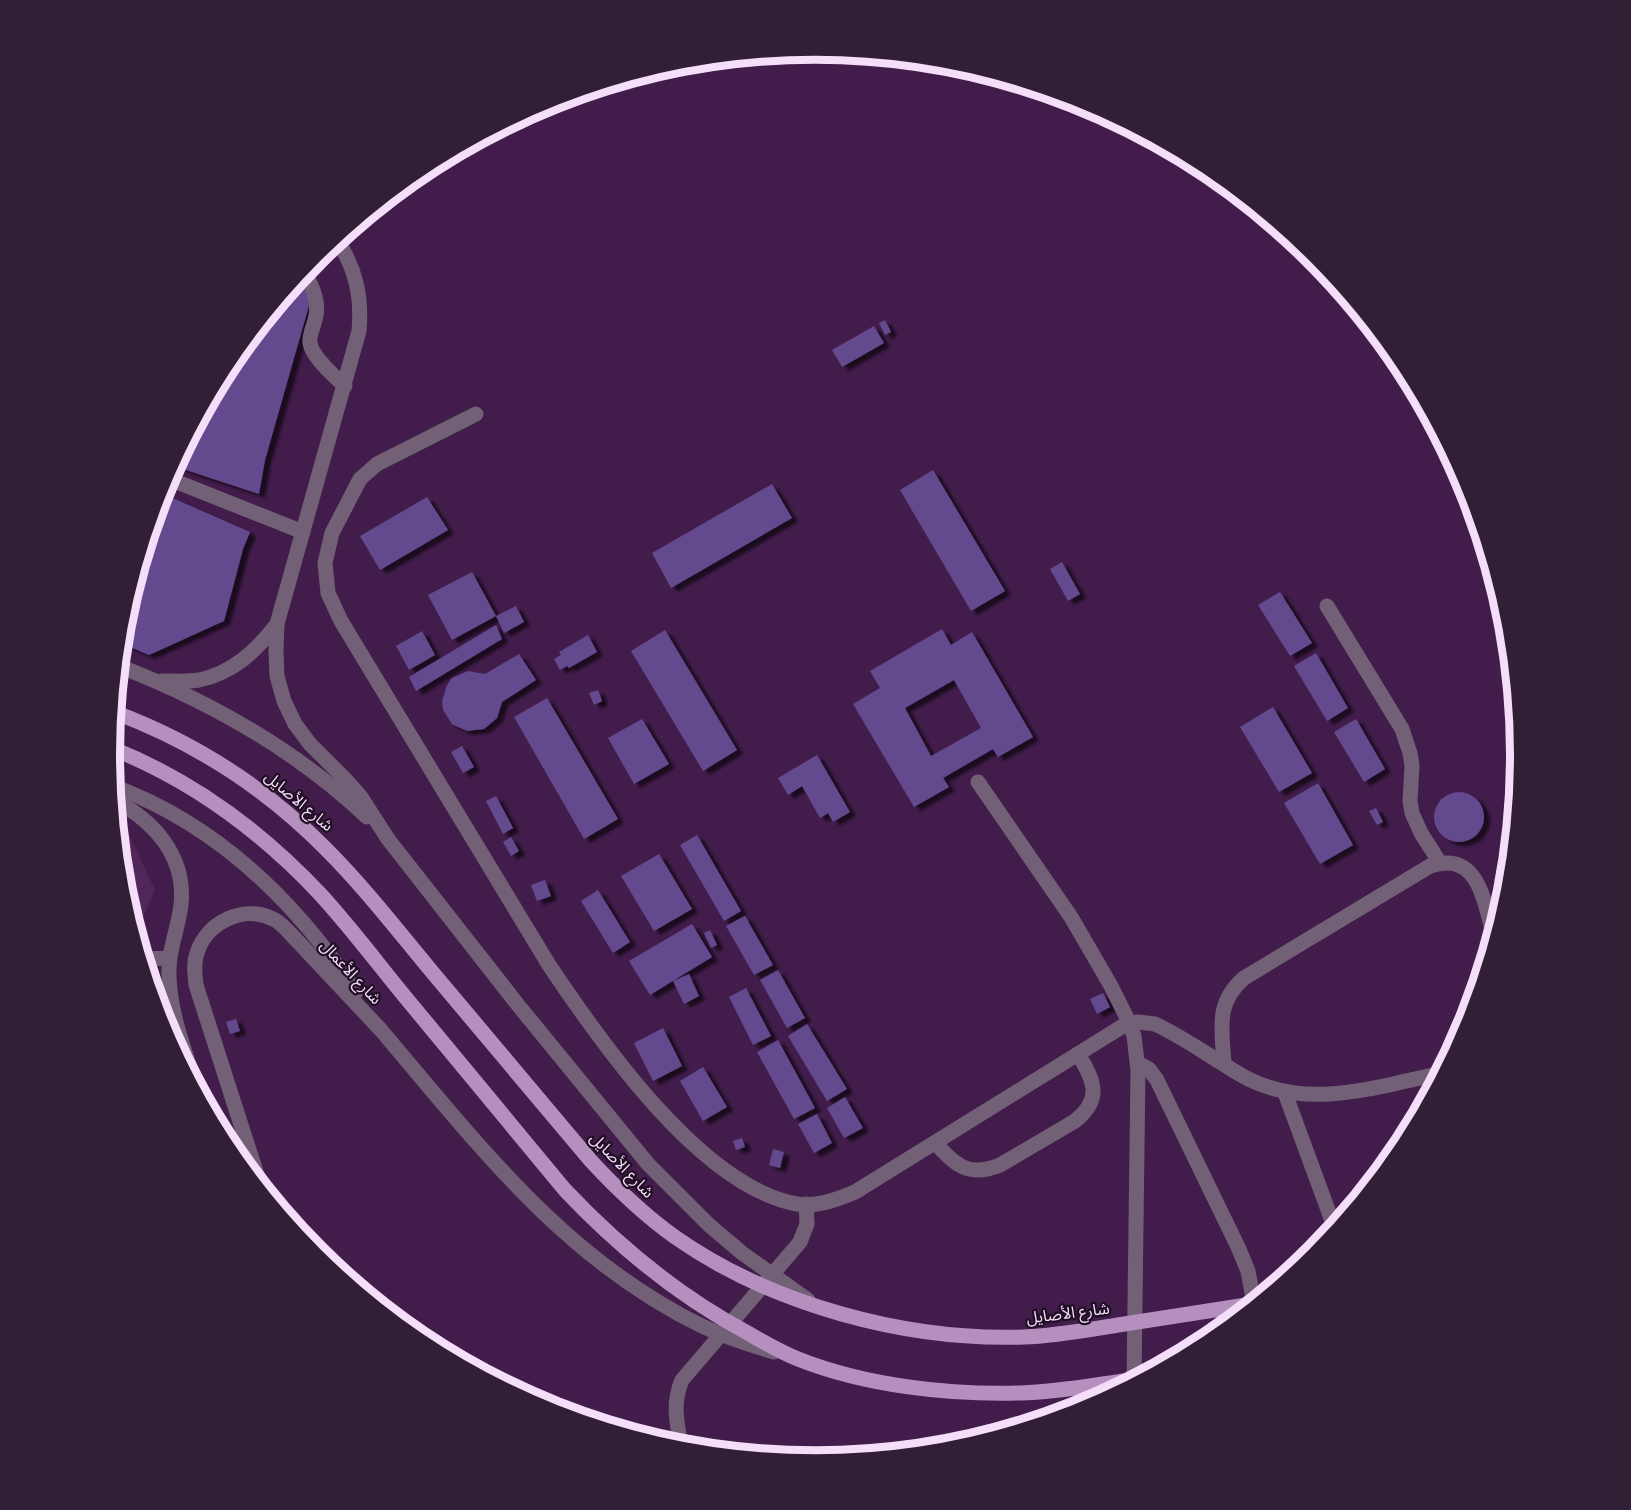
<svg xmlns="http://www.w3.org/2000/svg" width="1631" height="1510" font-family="'Public Sans','Noto Sans Arabic',sans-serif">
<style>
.built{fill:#51275b}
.building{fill:#644a8e;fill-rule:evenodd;filter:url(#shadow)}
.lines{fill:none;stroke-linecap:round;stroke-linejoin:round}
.minor{stroke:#726077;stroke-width:15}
.minor-bridge{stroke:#726077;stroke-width:15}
.major-bridge{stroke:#b590be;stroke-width:15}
.labels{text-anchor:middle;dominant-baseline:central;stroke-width:4.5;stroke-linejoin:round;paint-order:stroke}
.street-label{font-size:16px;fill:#f5defa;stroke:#200f24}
.rim{fill:none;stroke:#f5defa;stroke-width:8}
</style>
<defs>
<filter id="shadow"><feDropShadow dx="6" dy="4" stdDeviation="1.5" flood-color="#0009"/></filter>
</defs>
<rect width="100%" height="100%" fill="#421c4b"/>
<polygon class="built" points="116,812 119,813 155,890 136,933 123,892"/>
<g class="building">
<polygon points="298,279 312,295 265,460 259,494 174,466 229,363"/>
<polygon points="885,320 891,332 885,335 879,323"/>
<polygon points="874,326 884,343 842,367 832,350"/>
<polygon points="933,470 1005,591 971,611 900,490"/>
<polygon points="772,484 792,518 671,588 652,553"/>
<polygon points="161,493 250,532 243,549 224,621 149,655 121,643 124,617"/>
<polygon points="427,497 448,530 380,570 360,536"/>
<polygon points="1062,562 1080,594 1068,601 1050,569"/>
<polygon points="472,572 496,616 452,640 428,595"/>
<polygon points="1280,592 1312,643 1290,656 1258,605"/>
<polygon points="516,606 524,622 504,633 496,616"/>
<polygon points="496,625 502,639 416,691 409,677"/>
<path d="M 942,629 L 951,645 L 972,632 L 1033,737 L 998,757 L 993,749 L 943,778 L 949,787 L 914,807 L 853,704 L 880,688 L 870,671 ZM 954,680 L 981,728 L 931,756 L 905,708 Z"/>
<polygon points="665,630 737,750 703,771 631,651"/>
<polygon points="422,631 435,655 409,670 396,646"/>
<polygon points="588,635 597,652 569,668 567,666 560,670 554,659 561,655 559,652"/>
<polygon points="1316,653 1348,708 1327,721 1294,666"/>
<polygon points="519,654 536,680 502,702 497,718 484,729 467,731 452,724 443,710 442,701 447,685 452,678 468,671 485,674"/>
<polygon points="598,690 602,701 594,705 589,693"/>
<polygon points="547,698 618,819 584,839 514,717"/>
<polygon points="1273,707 1312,773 1279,792 1240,727"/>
<polygon points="642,719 669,764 634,784 608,738"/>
<polygon points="1356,719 1385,769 1364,782 1334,732"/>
<polygon points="462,746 474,767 463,773 451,752"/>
<polygon points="817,755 850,812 833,822 828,813 820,818 802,786 788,795 778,778"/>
<polygon points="1318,783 1353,845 1320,864 1284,803"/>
<circle cx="1459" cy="817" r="25"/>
<polygon points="496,796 513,828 503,834 486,801"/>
<polygon points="1376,808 1383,822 1377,825 1369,811"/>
<polygon points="697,835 741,911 724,921 680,845"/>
<polygon points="511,837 519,851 511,856 503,842"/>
<polygon points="659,854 692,909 654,931 621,876"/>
<polygon points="545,880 551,896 537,901 531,885"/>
<polygon points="598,890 630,942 613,953 581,901"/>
<polygon points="745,916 773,965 754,975 726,926"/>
<polygon points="692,924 712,957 650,995 629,961"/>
<polygon points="710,930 717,945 711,948 704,933"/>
<polygon points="778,970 805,1018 787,1028 760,980"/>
<polygon points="689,974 699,996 684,1004 673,981"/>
<polygon points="746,988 771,1036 753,1045 729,997"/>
<polygon points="1103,993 1110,1007 1097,1014 1090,999"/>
<polygon points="236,1019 240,1031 230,1034 226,1022"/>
<polygon points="807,1024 847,1089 827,1101 788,1036"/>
<polygon points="663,1028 682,1066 653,1081 634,1043"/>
<polygon points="778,1040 815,1108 794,1119 757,1052"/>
<polygon points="703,1067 727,1107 703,1121 680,1081"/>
<polygon points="845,1097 863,1128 844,1138 827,1108"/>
<polygon points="817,1114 832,1143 814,1153 798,1124"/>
<polygon points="742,1138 745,1147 736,1150 733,1141"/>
<polygon points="773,1149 784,1152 780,1168 769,1165"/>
</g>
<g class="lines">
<g class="minor">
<path d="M 337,240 C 356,269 362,297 359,331 L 277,624 L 276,651 L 277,676 L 284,701 L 295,724 L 310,744 L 345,779 L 361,797 L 388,839"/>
<path d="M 304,272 C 313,287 320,303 315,320 C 313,328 309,335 310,343 C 312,357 335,377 345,386"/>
<path d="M 476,414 L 377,464 L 360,479 L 332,533 L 325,563 L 328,593 L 341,621 L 549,965 C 600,1041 701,1187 797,1204 C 817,1207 836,1200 855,1192 L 1123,1026 L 1138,1022 L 1155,1024 C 1185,1038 1212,1058 1241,1075 C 1305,1112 1375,1087 1442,1073"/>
<polyline points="167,478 303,532"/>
<polyline points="1327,606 1402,729 1410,753 1412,766 1410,801 1412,813 1421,833 1440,863"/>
<path d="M 119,666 C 211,702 295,749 367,817"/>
<path d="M 162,681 C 174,681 188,682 199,680 C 233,673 256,651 277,624"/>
<polyline points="978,782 1071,917 1111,986 1130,1024 1134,1036 1138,1070 1134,1381"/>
<path d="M 113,786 C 216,824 296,902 356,992"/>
<path d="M 114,800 C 154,821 186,856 181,905 C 178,930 168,950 169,976 C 170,1013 184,1048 195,1083"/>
<polyline points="144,959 169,958"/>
<polyline points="1138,1063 1149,1069 1157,1080 1238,1247 1248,1271 1254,1303"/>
<path d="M 1224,1064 C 1222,1029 1215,1003 1244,978 L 1430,866 C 1479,850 1484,902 1494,937"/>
<polyline points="1285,1093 1335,1229"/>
<path d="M 935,1143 C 956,1165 968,1178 1000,1165 L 1075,1121 C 1103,1099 1094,1080 1078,1054"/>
<path d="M 260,1184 L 196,985 C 195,974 193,964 197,953 C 206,923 243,904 273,919 C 278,921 283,926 287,930 L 380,1029"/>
<path d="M 681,1447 C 677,1423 672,1403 682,1380 L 800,1242 L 807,1224 L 806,1204"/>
</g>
<g class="minor-bridge">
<polyline points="388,839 518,1005 648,1164 709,1225 742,1253 808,1300"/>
<path d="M 380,1029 C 477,1143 564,1259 702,1326 C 725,1337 750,1345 774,1352"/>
</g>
<g class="major-bridge">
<path d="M 114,712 C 194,742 266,788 326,849 C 365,888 398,931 433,973 C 486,1036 538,1098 591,1161 C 617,1189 644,1215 675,1237 C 772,1305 906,1341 1024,1337 C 1055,1336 1087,1330 1118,1325 C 1163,1318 1208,1311 1253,1304"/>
<path d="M 111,748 C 192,780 262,832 321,895 C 353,930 381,968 411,1004 C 463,1066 514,1128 565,1190 C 618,1246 677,1295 746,1332 C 763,1342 780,1352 798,1359 C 866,1386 949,1395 1021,1393 C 1060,1392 1099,1384 1138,1379"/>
</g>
</g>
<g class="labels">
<g class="street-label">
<text transform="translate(299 801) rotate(40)">شارع الأصايل</text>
<text transform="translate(351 972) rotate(47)">شارع الأعمال</text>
<text transform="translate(622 1165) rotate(46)">شارع الأصايل</text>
<text transform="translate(1068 1313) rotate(-7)">شارع الأصايل</text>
</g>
</g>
<path d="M0 0H1631V1510H0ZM120 755a695 695 0 1 1 1390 0a695 695 0 1 1-1390 0Z" fill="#312035" fill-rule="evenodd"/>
<path class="rim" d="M120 755a695 695 0 1 1 1390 0a695 695 0 1 1-1390 0Z"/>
</svg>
